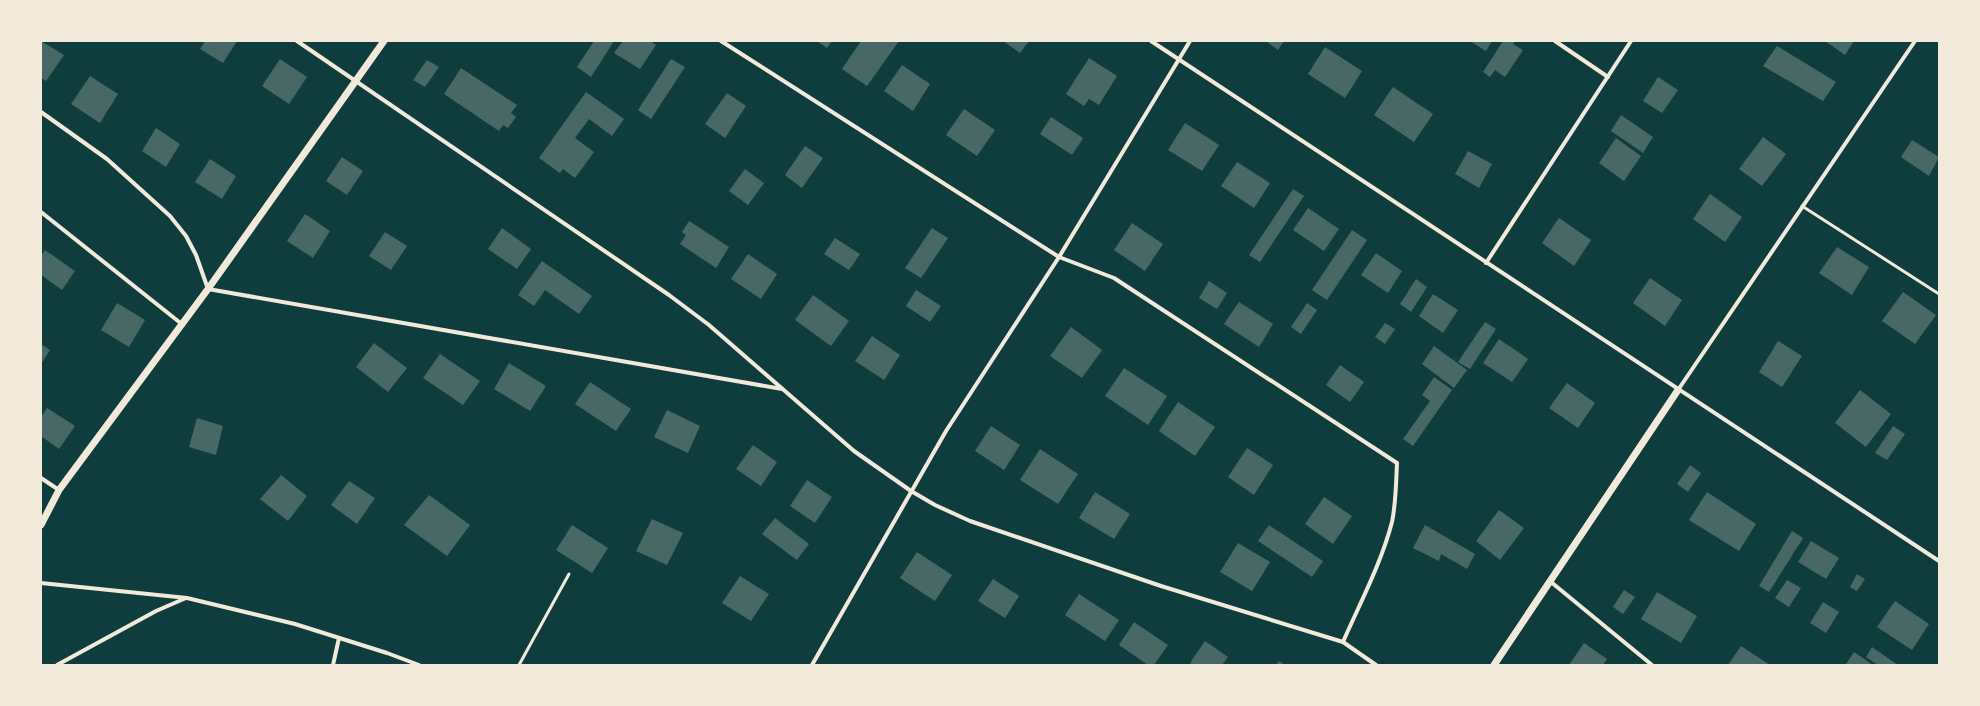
<svg xmlns="http://www.w3.org/2000/svg" width="1980" height="706" font-family="Rubik,sans-serif">
<style>
.building{fill:#486865}
.lines{fill:none;stroke-linecap:round;stroke-linejoin:round}
.service{stroke:#f1e9da;stroke-width:3}
.minor{stroke:#f1e9da;stroke-width:4}
.tertiary{stroke:#f1e9da;stroke-width:7}
</style>
<rect width="100%" height="100%" fill="#0f3d3e"/>
<g class="building">
<polygon points="41,41 64,55 46,81 41,78"/>
<polygon points="205,41 237,41 223,63 200,49"/>
<polygon points="594,41 614,41 591,77 577,67"/>
<polygon points="623,41 650,41 656,45 640,69 614,53"/>
<polygon points="817,41 832,41 827,48"/>
<polygon points="861,41 899,41 867,86 842,69"/>
<polygon points="1003,41 1029,41 1020,53"/>
<polygon points="1266,41 1284,41 1278,50"/>
<polygon points="1470,41 1492,41 1486,51"/>
<polygon points="1503,41 1515,41 1513,44 1523,50 1505,77 1495,70 1490,77 1483,72"/>
<polygon points="1825,41 1854,41 1845,55"/>
<polygon points="1777,46 1836,82 1823,101 1763,66"/>
<polygon points="1325,47 1362,71 1345,98 1308,74"/>
<polygon points="1089,58 1117,76 1099,105 1089,99 1084,106 1066,94"/>
<polygon points="280,59 307,77 289,104 262,86"/>
<polygon points="671,59 685,67 651,119 638,110"/>
<polygon points="427,60 439,67 425,87 413,80"/>
<polygon points="902,65 930,84 913,111 884,91"/>
<polygon points="461,68 517,105 511,113 516,117 508,128 503,125 499,131 444,94"/>
<polygon points="90,76 118,94 100,123 71,104"/>
<polygon points="1658,77 1678,90 1662,113 1643,101"/>
<polygon points="1393,87 1433,114 1414,142 1374,115"/>
<polygon points="586,92 624,119 612,136 589,119 575,138 594,152 575,178 563,169 560,173 539,158"/>
<polygon points="727,93 746,106 725,138 705,124"/>
<polygon points="964,109 995,130 977,156 946,135"/>
<polygon points="1621,115 1653,137 1643,153 1611,131"/>
<polygon points="1051,117 1083,138 1072,155 1040,134"/>
<polygon points="1185,123 1219,145 1202,171 1168,150"/>
<polygon points="156,128 180,144 166,167 142,151"/>
<polygon points="1763,137 1786,154 1762,186 1739,169"/>
<polygon points="1616,138 1641,156 1624,181 1599,163"/>
<polygon points="1912,140 1939,157 1929,176 1901,157"/>
<polygon points="805,146 823,158 802,188 785,175"/>
<polygon points="1468,151 1492,164 1479,188 1455,174"/>
<polygon points="342,157 363,171 347,195 326,181"/>
<polygon points="210,159 236,176 222,199 195,182"/>
<polygon points="1237,162 1270,183 1254,208 1221,186"/>
<polygon points="745,169 764,183 748,205 729,191"/>
<polygon points="1293,189 1304,196 1260,262 1249,255"/>
<polygon points="1710,194 1742,217 1725,242 1693,219"/>
<polygon points="1308,208 1339,229 1324,251 1293,230"/>
<polygon points="305,214 330,231 313,258 287,241"/>
<polygon points="1559,218 1591,240 1574,266 1542,243"/>
<polygon points="689,221 729,247 716,268 680,244 686,235 682,232"/>
<polygon points="1132,223 1163,244 1145,271 1114,250"/>
<polygon points="502,228 531,249 517,269 488,249"/>
<polygon points="932,228 948,238 921,278 905,268"/>
<polygon points="1352,230 1367,240 1327,300 1312,290"/>
<polygon points="385,232 407,246 391,270 369,256"/>
<polygon points="835,238 860,254 849,270 824,254"/>
<polygon points="1837,247 1869,267 1852,295 1819,273"/>
<polygon points="45,250 75,271 62,290 41,275 41,256"/>
<polygon points="1376,253 1402,271 1388,293 1361,275"/>
<polygon points="748,254 777,274 761,299 731,279"/>
<polygon points="542,261 592,296 579,314 545,290 534,306 518,295"/>
<polygon points="1650,278 1682,300 1665,326 1633,303"/>
<polygon points="1416,279 1427,287 1411,312 1400,304"/>
<polygon points="1209,281 1227,293 1217,309 1199,298"/>
<polygon points="916,290 941,306 930,322 906,306"/>
<polygon points="1903,292 1936,315 1915,344 1882,321"/>
<polygon points="1433,294 1458,310 1443,333 1419,316"/>
<polygon points="813,295 849,321 831,346 795,320"/>
<polygon points="1239,302 1273,324 1259,347 1224,324"/>
<polygon points="117,303 145,320 129,347 101,330"/>
<polygon points="1307,303 1317,310 1301,334 1291,327"/>
<polygon points="1485,322 1496,329 1470,369 1458,362"/>
<polygon points="1385,323 1395,329 1385,344 1375,337"/>
<polygon points="1071,327 1102,350 1082,378 1050,356"/>
<polygon points="872,336 900,355 884,380 855,361"/>
<polygon points="1499,339 1528,359 1512,382 1483,363"/>
<polygon points="1778,341 1802,356 1782,387 1759,372"/>
<polygon points="374,343 407,368 388,392 356,367"/>
<polygon points="41,344 50,350 41,364"/>
<polygon points="1434,346 1467,370 1454,388 1422,364"/>
<polygon points="440,354 480,381 463,405 423,378"/>
<polygon points="509,363 546,386 530,411 494,389"/>
<polygon points="1340,365 1364,382 1350,402 1326,385"/>
<polygon points="1124,368 1167,396 1148,425 1105,396"/>
<polygon points="1434,377 1452,390 1413,446 1403,439 1430,401 1422,395"/>
<polygon points="590,382 631,409 616,431 575,404"/>
<polygon points="1567,383 1595,403 1578,428 1549,408"/>
<polygon points="1860,390 1891,414 1866,447 1835,423"/>
<polygon points="1178,402 1215,427 1195,456 1159,431"/>
<polygon points="47,408 75,426 59,449 41,436 41,417"/>
<polygon points="667,410 700,426 688,453 654,437"/>
<polygon points="197,418 223,426 216,455 189,447"/>
<polygon points="991,426 1020,445 1004,470 975,451"/>
<polygon points="1893,426 1905,434 1887,460 1875,453"/>
<polygon points="753,445 777,462 761,486 736,469"/>
<polygon points="1247,448 1273,465 1254,495 1228,477"/>
<polygon points="1040,449 1078,474 1058,504 1020,480"/>
<polygon points="1690,465 1701,473 1688,492 1677,484"/>
<polygon points="281,475 307,496 288,521 260,499"/>
<polygon points="807,480 832,497 815,523 790,506"/>
<polygon points="349,481 375,498 357,524 331,505"/>
<polygon points="1095,492 1130,514 1114,539 1079,518"/>
<polygon points="1707,492 1756,524 1739,551 1689,520"/>
<polygon points="429,495 470,525 447,556 404,525"/>
<polygon points="1324,497 1352,516 1333,544 1305,524"/>
<polygon points="1499,510 1524,528 1500,560 1476,541"/>
<polygon points="775,518 809,544 797,560 762,534"/>
<polygon points="652,519 683,533 667,565 636,551"/>
<polygon points="572,525 608,548 592,573 556,550"/>
<polygon points="1269,525 1323,561 1312,577 1258,541"/>
<polygon points="1425,525 1475,554 1467,569 1441,554 1439,561 1413,548"/>
<polygon points="1792,531 1803,538 1769,592 1759,586"/>
<polygon points="1811,541 1839,558 1826,579 1798,562"/>
<polygon points="1238,543 1270,562 1252,591 1220,572"/>
<polygon points="917,552 952,575 935,601 900,578"/>
<polygon points="1857,574 1865,579 1857,591 1850,587"/>
<polygon points="740,576 769,594 751,621 722,603"/>
<polygon points="993,579 1019,596 1005,618 978,601"/>
<polygon points="1787,580 1801,588 1789,607 1775,598"/>
<polygon points="1624,590 1635,597 1623,614 1613,607"/>
<polygon points="1657,592 1697,616 1681,643 1641,619"/>
<polygon points="1079,594 1119,620 1105,641 1065,615"/>
<polygon points="1895,601 1929,624 1912,650 1877,627"/>
<polygon points="1823,602 1839,612 1826,633 1810,623"/>
<polygon points="1134,622 1168,645 1154,665 1148,665 1119,645"/>
<polygon points="1205,641 1228,657 1222,665 1193,665 1190,663"/>
<polygon points="1584,643 1607,659 1603,665 1569,665"/>
<polygon points="1741,646 1770,665 1728,665"/>
<polygon points="1872,647 1898,665 1878,665 1866,657"/>
<polygon points="1854,652 1873,665 1848,665 1846,664"/>
<polygon points="1279,661 1285,665 1276,665"/>
</g>
<g class="lines">
<g class="service">
<polyline points="1802,206 1939,294"/>
<polyline points="519,665 569,574"/>
</g>
<g class="minor">
<polyline points="297,41 669,295 709,325 854,451 911,491 935,505 970,521 1161,586 1343,642 1376,665"/>
<path d="M 721,41 L 1059,257 L 1114,278 L 1397,463 C 1396,483 1396,503 1392,522 C 1381,564 1360,603 1343,642"/>
<polyline points="1151,41 1939,561"/>
<polyline points="1555,41 1608,77"/>
<polyline points="41,112 107,159 170,216 186,236 196,255 208,289 782,389"/>
<polyline points="41,212 183,325"/>
<polyline points="1486,263 1631,41"/>
<polyline points="1678,390 1915,41"/>
<polyline points="41,478 59,490"/>
<polyline points="1551,582 1652,665"/>
<polyline points="41,583 187,598 295,624 387,653 419,665"/>
<polyline points="57,665 156,611 186,598"/>
<polyline points="333,665 339,638"/>
<polyline points="812,665 946,431 1059,257 1190,41"/>
</g>
<g class="tertiary">
<polyline points="41,525 59,490 208,289 384,41"/>
<polyline points="1494,665 1678,390"/>
</g>
</g>
<rect width="1980" height="706" fill="none" stroke="#f1e9da" stroke-width="84"/>
</svg>
